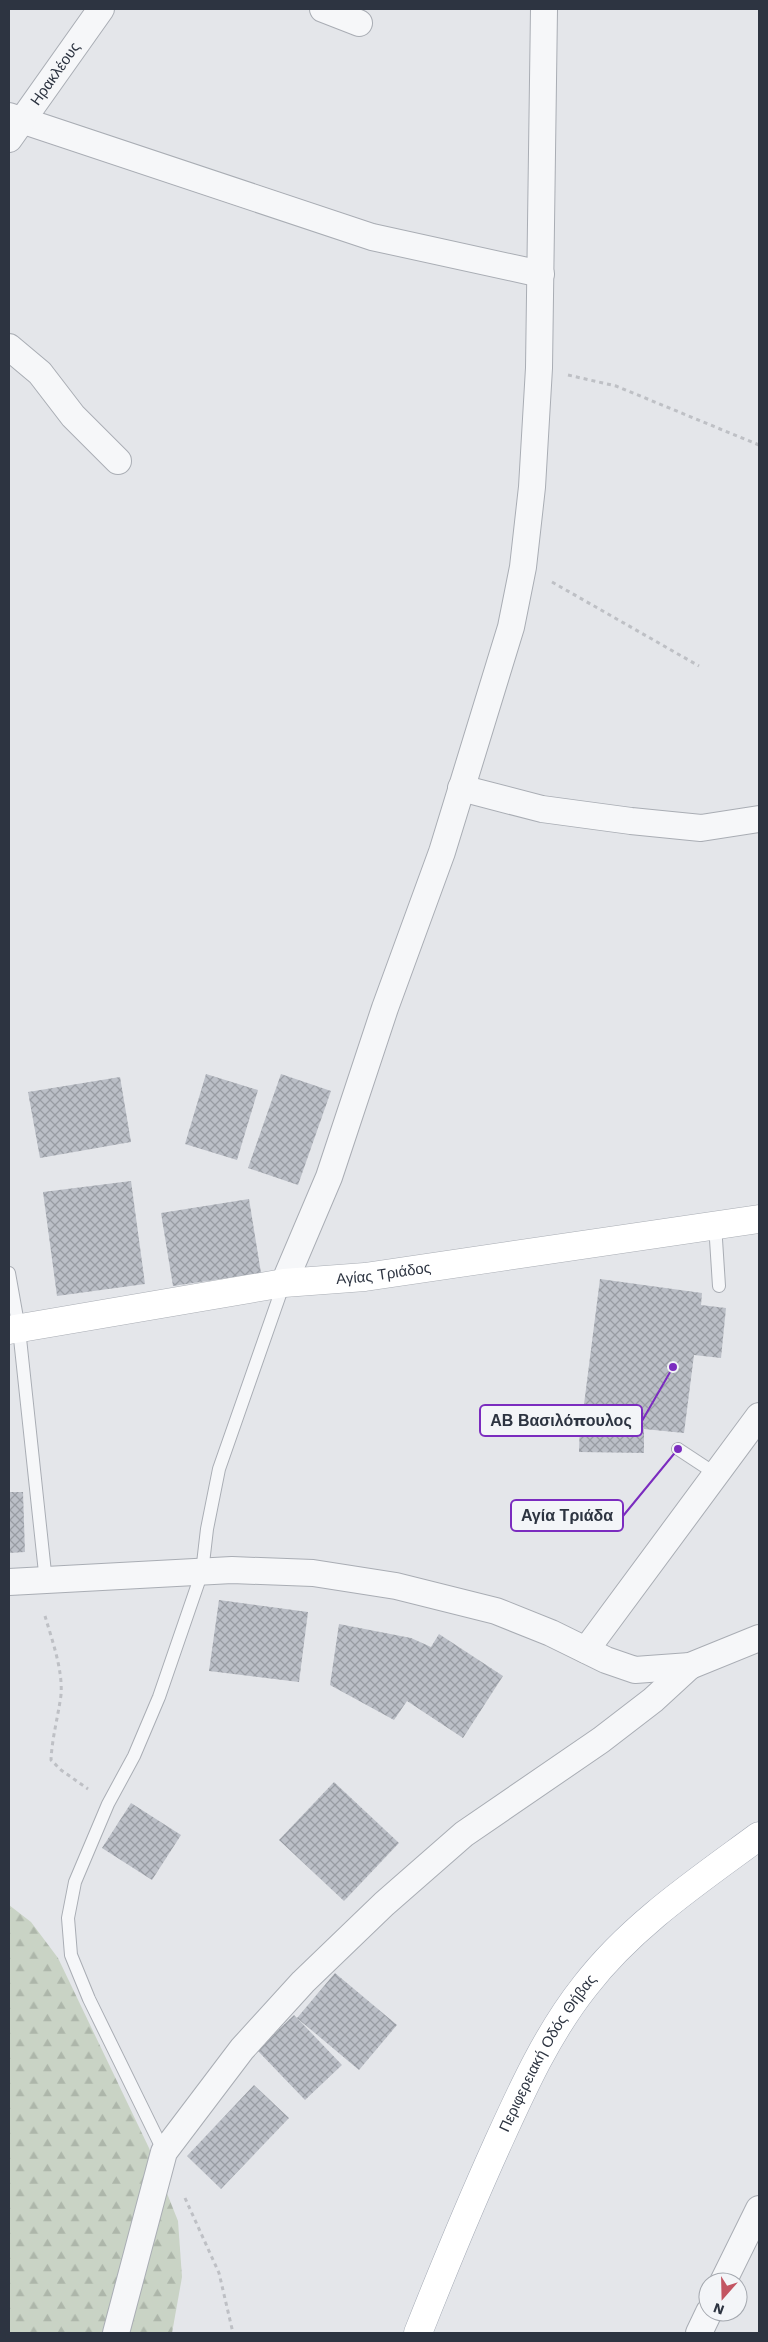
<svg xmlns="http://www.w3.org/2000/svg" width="768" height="2342" font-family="'Work Sans',sans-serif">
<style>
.forest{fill:url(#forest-firs)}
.building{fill:url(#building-cross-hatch)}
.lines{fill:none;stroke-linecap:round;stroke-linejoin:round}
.lane-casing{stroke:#a9adb4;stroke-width:14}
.street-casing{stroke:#a9adb4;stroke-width:28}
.secondary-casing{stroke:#a9adb4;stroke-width:29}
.primary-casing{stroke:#a4aab5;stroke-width:29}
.path{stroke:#bec0c5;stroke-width:3;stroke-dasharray:4 4;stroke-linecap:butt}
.lane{stroke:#f6f7f9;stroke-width:12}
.street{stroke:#f6f7f9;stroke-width:26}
.secondary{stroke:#fff;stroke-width:28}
.primary{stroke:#fff;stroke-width:28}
.labels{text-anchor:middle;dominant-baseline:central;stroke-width:4;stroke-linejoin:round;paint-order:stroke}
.street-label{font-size:15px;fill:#2d3441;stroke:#f3f5f8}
.leader{fill:none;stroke:#7b2cbf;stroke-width:2}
.callout-dot{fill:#7b2cbf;stroke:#f3f5f8;stroke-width:2}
.callout{fill:#f3f5f8;stroke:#7b2cbf;stroke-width:2}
.callout-label{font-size:16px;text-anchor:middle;font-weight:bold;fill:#2d3441}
</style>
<defs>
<pattern id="forest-firs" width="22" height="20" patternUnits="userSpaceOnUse" patternTransform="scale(1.25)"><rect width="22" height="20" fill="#c9d3c5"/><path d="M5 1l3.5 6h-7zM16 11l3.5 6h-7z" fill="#adb6aa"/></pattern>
<pattern id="building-cross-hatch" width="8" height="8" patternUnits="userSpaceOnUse" patternTransform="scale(1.25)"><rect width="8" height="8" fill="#bbbfc7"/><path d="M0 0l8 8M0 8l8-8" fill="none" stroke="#989ca3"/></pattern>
</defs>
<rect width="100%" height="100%" fill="#e4e6ea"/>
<polygon class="forest" points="9,1905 31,1922 58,1958 149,2148 178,2221 182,2277 172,2333 9,2333"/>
<g class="building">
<polygon points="206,1074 258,1090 237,1160 185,1144"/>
<polygon points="281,1074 331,1091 298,1185 248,1168"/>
<polygon points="120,1077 131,1142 40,1158 28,1092"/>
<polygon points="131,1181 145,1284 57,1296 43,1192"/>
<polygon points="249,1199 261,1273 173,1286 161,1213"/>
<polygon points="600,1279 702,1293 701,1305 726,1308 721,1358 694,1355 684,1433 644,1429 644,1453 579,1452 580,1421 582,1420"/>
<polygon points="9,1492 23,1492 25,1552 9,1553"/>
<polygon points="219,1600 308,1612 299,1682 209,1671"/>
<polygon points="339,1624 411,1638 431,1647 439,1634 503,1676 463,1738 407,1701 394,1720 330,1685"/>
<polygon points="334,1782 399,1843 344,1901 279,1840"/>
<polygon points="131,1803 181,1835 152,1880 102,1848"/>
<polygon points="335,1973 397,2025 359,2070 297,2018 342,2065 305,2100 257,2050 294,2015 297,2018"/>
<polygon points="254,2085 289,2118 221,2189 187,2156"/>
</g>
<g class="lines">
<g class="lane-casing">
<g id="lane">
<polyline points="715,1224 719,1286"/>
<polyline points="9,1273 19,1329 46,1582"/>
<polyline points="678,1449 716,1474"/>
<polyline points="164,2152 89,1999 71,1955 68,1918 75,1882 108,1804 134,1756 159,1697 202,1572 207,1529 219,1469 284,1283"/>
</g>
</g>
<g class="street-casing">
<g id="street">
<polyline points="323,9 359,23"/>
<polyline points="9,116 372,237 541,274"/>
<path id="s1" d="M 9,139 L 101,9"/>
<polyline points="9,347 40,373 73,416 118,461"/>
<polyline points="461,788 542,809 631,821 701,828 759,819"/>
<polyline points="284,1283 329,1177 385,1008 442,852 511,627 523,567 532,487 539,368 544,9"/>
<polyline points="9,1582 232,1570 313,1573 396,1586 496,1611 551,1633 606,1660 635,1670 690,1666 759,1638"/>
<polyline points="586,1650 759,1416"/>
<polyline points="723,2282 759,2209"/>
<polyline points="116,2333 164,2152 242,2049 303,1982 384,1904 464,1834 601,1740 653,1700 690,1666"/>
<polyline points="699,2333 709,2312"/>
</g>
</g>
<g class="secondary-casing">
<g id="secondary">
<path id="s2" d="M 9,1330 L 284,1283 L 365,1277 L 759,1219"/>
</g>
</g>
<g class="primary-casing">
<g id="primary">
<path id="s3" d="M 418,2333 C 443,2270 469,2207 497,2145 C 522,2090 547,2034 585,1986 C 632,1925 698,1881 759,1836"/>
</g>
</g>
<g class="path">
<polyline points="568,375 616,386 759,445"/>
<polyline points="552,582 699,666"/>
<path d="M 45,1616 C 52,1640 63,1670 61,1695 C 58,1717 52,1738 51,1760 L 61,1770 L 88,1789"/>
<polyline points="185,2198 219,2273 233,2333"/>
</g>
<use href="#lane" class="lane"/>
<use href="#street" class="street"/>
<use href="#secondary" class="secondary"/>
<use href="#primary" class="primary"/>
</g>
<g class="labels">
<g class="street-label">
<text stroke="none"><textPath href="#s1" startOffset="80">Ηρακλέους</textPath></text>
<text stroke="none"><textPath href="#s2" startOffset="379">Αγίας Τριάδος</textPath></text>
<text stroke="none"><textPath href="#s3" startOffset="309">Περιφερειακή Οδός Θήβας</textPath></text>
</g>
</g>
<path class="leader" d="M673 1367L642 1421M678 1449L623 1516"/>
<g class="callout-dot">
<circle cx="673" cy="1367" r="5"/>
<circle cx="678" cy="1449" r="5"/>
</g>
<g class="callout">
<rect x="480" y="1405" width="162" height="31" rx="5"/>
<rect x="511" y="1500" width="112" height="31" rx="5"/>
</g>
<g class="callout-label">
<text x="561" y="1426">ΑΒ Βασιλόπουλος</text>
<text x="567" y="1521">Αγία Τριάδα</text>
</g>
<rect width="768" height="2342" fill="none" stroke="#2d3441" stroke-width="20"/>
<g transform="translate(723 2297) rotate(200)"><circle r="24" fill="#f3f5f8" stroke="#a4a8af"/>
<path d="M0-4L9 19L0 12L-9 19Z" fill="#c35562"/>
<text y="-8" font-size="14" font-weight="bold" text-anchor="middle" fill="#2d3441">N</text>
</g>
</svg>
